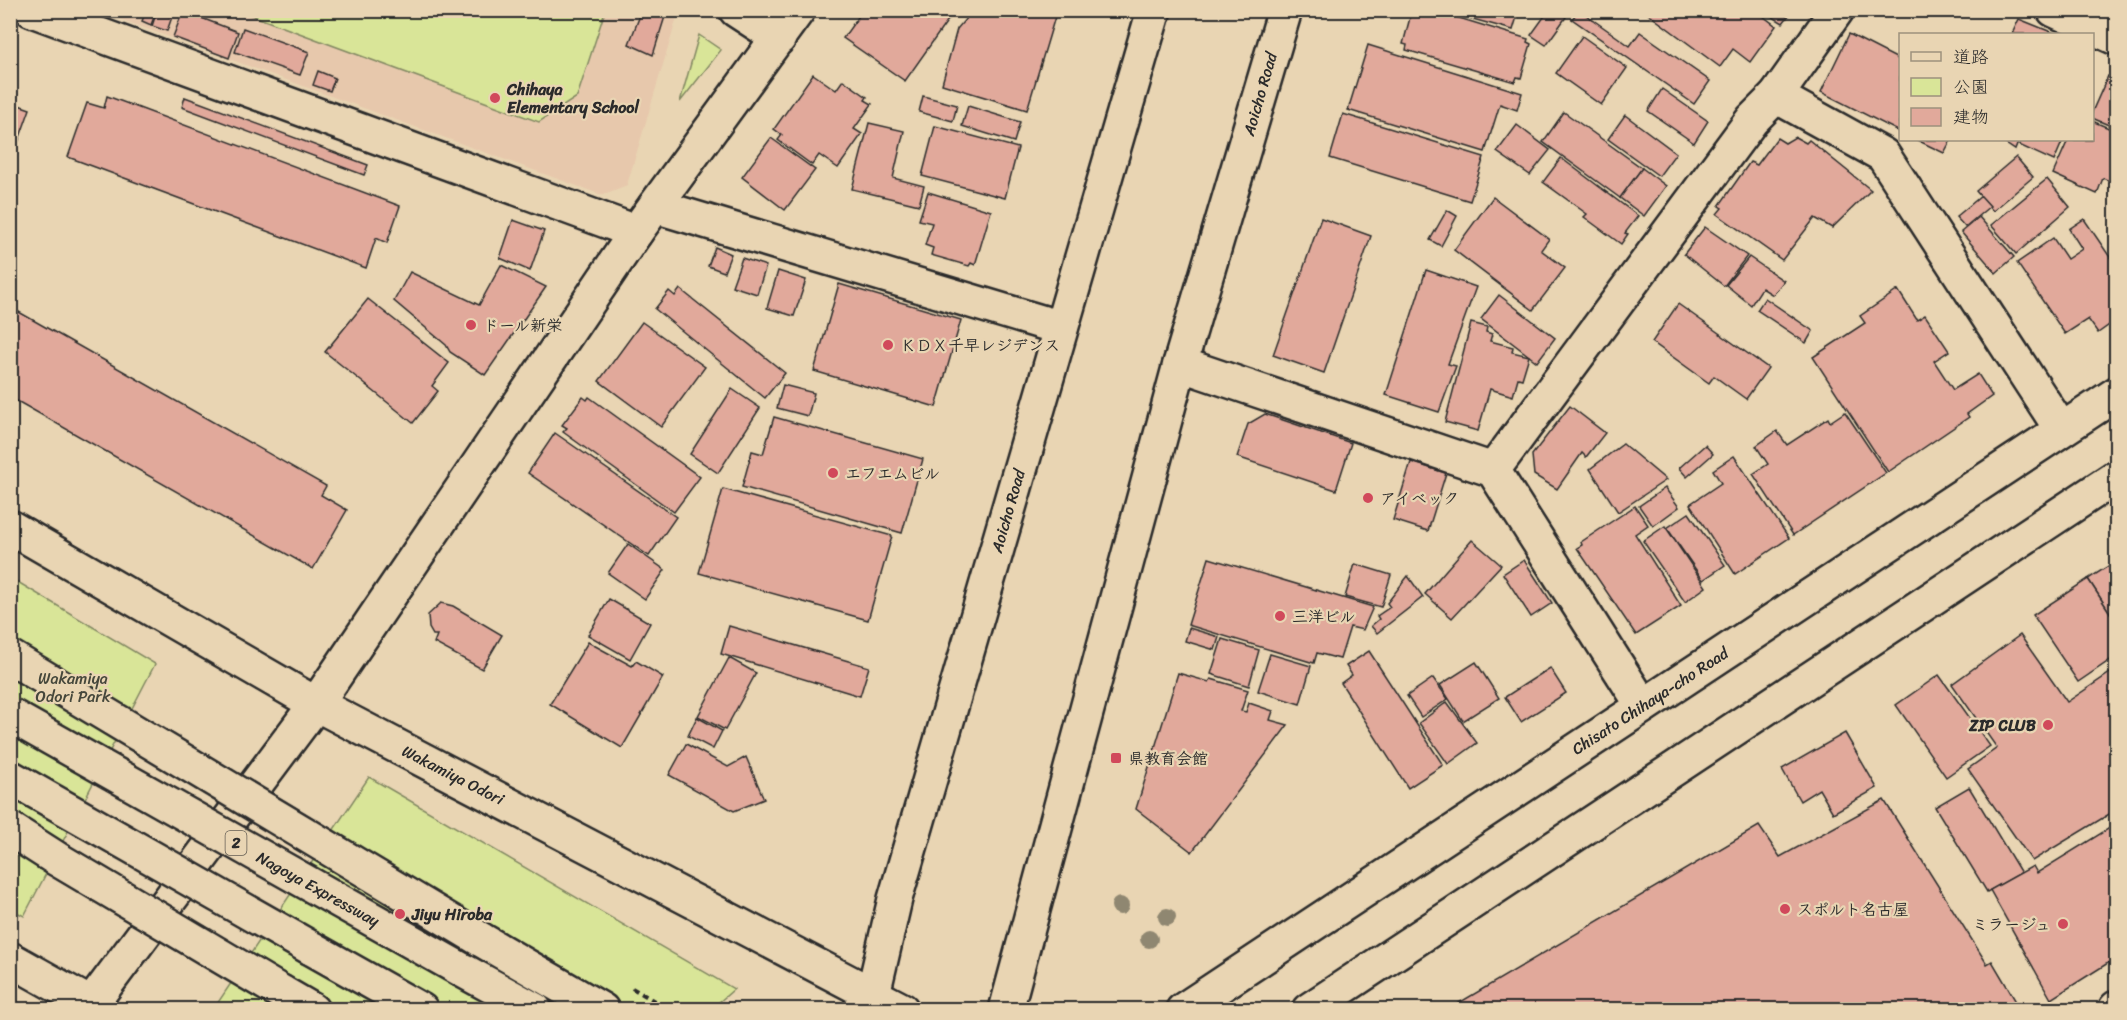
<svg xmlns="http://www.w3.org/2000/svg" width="2127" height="1020" font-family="Sriracha,'Klee One',sans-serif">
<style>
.built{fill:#e7c8ac}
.green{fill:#d9e598;stroke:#828862;stroke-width:1.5}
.building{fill:#e1a99b;stroke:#2b2b2b;stroke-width:1.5}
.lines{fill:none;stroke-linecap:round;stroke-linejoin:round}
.minor-casing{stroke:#2b2b2b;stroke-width:38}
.highway-casing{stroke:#2b2b2b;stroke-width:38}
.path{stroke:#2b2b2b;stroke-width:4;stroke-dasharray:6 4.5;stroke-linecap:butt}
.minor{stroke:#e9d5b3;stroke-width:33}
.highway{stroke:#e9d5b3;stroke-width:33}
.highway-bridge-casing{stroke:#2b2b2b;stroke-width:38;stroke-linecap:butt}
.highway-bridge{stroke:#e9d5b3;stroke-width:33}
.tree{fill:#8f8771}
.poi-dot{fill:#d1495b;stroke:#e9d5b3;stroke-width:2}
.labels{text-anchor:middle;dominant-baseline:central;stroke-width:4.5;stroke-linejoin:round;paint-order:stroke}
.shield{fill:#e9d5b3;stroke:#645e54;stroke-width:1.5}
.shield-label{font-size:15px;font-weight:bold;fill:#2b2b2b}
.poi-label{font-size:16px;font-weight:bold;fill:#2b2b2b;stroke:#e9d5b3;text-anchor:start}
.street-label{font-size:16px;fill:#2b2b2b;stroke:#e9d5b3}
.park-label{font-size:16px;fill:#45473b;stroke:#e9d5b3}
</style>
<rect width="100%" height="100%" fill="#e9d5b3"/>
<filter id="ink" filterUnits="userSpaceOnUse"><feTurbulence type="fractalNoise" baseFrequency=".0167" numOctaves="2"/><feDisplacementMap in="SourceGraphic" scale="12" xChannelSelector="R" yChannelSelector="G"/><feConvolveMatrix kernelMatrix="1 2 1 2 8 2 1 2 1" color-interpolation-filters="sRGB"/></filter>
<g filter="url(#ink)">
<polygon class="built" points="98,11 679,11 627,185 602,195"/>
<g class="green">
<polygon points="240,11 605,11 577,97 539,122"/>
<polygon points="699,35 721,50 680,102"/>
<polygon points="11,578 155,664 24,916 11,909"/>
<polygon points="369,777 734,989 710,1010 213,1010"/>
</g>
<g class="building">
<polygon points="642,10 667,10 653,55 629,44"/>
<polygon points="863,10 955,10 905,81 843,38"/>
<polygon points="973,10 1057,10 1027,110 942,84 957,29"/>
<polygon points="1412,10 1433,10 1528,39 1527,42 1531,44 1521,78 1517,77 1515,82 1406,50 1407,45 1403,44"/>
<polygon points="1459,10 1519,10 1513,30 1458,15"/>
<polygon points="1549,10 1558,10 1566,17 1546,45 1531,35"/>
<polygon points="1579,10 1630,46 1640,32 1710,81 1694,104 1572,19"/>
<polygon points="1643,10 1755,10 1776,26 1750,62 1733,49 1720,67"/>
<polygon points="1761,10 1793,10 1783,23"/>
<polygon points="146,11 155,14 151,25 142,21"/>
<polygon points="157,11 172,17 167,31 152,26"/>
<polygon points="183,11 238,32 229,58 173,37"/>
<polygon points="2019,19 2056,34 2012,34"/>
<polygon points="243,28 309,52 300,75 235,52"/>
<polygon points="1849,34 1900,60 1900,132 1821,92"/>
<polygon points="1582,36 1627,68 1601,105 1556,73"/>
<polygon points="1368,45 1522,93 1517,110 1500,104 1485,152 1348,110"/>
<polygon points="318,71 335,78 330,91 313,85"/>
<polygon points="813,74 836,90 843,80 867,97 865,100 872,104 854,129 862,134 838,168 819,155 812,165 778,140 782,135 774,129"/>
<polygon points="2108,76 2116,79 2116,128 2092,118 2092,112"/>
<polygon points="1662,89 1708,121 1694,143 1648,111"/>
<polygon points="107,96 400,206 387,243 376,238 366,268 68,157 87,103 104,108"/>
<polygon points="923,96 957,105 953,121 919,112"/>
<polygon points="185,97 368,165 364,175 182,107"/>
<polygon points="10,102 30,109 10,165"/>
<polygon points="968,106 1020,122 1014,142 962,126"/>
<polygon points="1564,112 1642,168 1620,198 1543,142"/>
<polygon points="1343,114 1484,157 1470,201 1330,158"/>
<polygon points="1625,115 1676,153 1659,176 1608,139"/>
<polygon points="2092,121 2116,131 2116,184 2103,178 2097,194 2053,174 2068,140 2092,140"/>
<polygon points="869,123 904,131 893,178 924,186 919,205 852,189"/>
<polygon points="1517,125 1550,150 1530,175 1497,152"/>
<polygon points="935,126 1018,148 1005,198 922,176"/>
<polygon points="1795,137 1806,143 1809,140 1871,190 1832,228 1815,218 1782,260 1717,214 1722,208 1719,206 1750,162 1757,165 1777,138 1785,143"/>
<polygon points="771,138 815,170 785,210 742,177"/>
<polygon points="1917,140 1951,140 1944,153"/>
<polygon points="2000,140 2019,140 2015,150"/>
<polygon points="2022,140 2063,140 2054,161 2019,145"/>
<polygon points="2016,157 2033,177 1993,211 1976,191"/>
<polygon points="1561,158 1638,216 1625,233 1628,234 1621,244 1584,217 1587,214 1543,182"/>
<polygon points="1642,168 1666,186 1644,216 1620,198"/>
<polygon points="2047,179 2070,207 2016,254 1991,225"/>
<polygon points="928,192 991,211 975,265 971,263 969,266 931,255 933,248 925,245 932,223 919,220"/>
<polygon points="1981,196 1990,206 1965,227 1956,217"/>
<polygon points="1493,197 1549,239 1541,250 1565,268 1533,310 1454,250"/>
<polygon points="1447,210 1457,216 1441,246 1430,240"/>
<polygon points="1979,217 2014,257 1996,273 1961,232"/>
<polygon points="1321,218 1371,236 1324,373 1273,355"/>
<polygon points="2084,219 2116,266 2116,320 2098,333 2088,319 2065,334 2017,263 2053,238 2067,259 2082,249 2069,229"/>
<polygon points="513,220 544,231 530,271 500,258"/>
<polygon points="1705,227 1747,256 1724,286 1684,254"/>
<polygon points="715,247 731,254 724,272 708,266"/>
<polygon points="1749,257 1784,281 1773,295 1762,288 1751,305 1726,285"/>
<polygon points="742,258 766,266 757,294 732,286"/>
<polygon points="501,265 546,287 485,375 450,352 446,345 394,301 410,272 479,305"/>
<polygon points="1426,270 1476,287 1448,364 1456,366 1439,412 1386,395"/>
<polygon points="778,271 806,280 794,316 767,308"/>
<polygon points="839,284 961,320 936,407 814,371"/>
<polygon points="680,289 785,373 765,398 655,309 669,291 675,296"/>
<polygon points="1898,290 1917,320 1925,315 1949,351 1934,361 1953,390 1978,374 1992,396 1967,414 1969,417 1888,472 1813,357 1865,323 1860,316"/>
<polygon points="1499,295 1555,338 1537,362 1481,319"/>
<polygon points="1765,298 1813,331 1806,343 1757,310"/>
<polygon points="368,299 449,363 432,386 438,391 413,423 325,352"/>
<polygon points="1678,304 1768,368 1746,399 1714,376 1709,383 1652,342"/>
<polygon points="10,307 326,486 321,495 347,510 313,569 10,397"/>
<polygon points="642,322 705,367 661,427 599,381"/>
<polygon points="1471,323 1487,327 1486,332 1492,334 1490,341 1513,347 1512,352 1529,356 1522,379 1518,378 1513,396 1490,389 1478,431 1445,422"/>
<polygon points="783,385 814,393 808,416 777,408"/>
<polygon points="732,389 760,408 718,473 690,454"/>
<polygon points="583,397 587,400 589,397 700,477 674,512 563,432 567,428 562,425"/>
<polygon points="1570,406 1605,433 1586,457 1582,453 1557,489 1534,475 1532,455"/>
<polygon points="1845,412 1886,473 1793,535 1753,474 1768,464 1756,446 1777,431 1787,445 1828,418 1830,422"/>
<polygon points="1265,414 1351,443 1336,490 1237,457 1248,424"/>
<polygon points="774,417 923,459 902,533 742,487 752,451 763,454"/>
<polygon points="555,433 676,517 649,556 528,473"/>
<polygon points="1623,444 1666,480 1618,512 1590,469"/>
<polygon points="1705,445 1713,454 1687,477 1679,468"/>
<polygon points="1734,456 1789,538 1735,574 1690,504 1721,483 1713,470"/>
<polygon points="1411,462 1446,473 1428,531 1393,520"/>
<polygon points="1665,488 1679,507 1653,526 1639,506"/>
<polygon points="723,489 892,536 868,620 699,573"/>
<polygon points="1635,506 1648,525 1635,534 1681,606 1636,635 1577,548 1582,545 1581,542"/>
<polygon points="1689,513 1725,565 1703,580 1667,528"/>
<polygon points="1665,526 1706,587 1685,602 1643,541"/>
<polygon points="1472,540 1501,565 1452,618 1425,594"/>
<polygon points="628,544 665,570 645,599 608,573"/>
<polygon points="1209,558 1373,607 1363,630 1350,627 1340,659 1317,653 1314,663 1188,625"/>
<polygon points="1524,560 1552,603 1531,617 1503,574"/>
<polygon points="2116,561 2116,622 2088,579"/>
<polygon points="1355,564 1391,575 1381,607 1345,597"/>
<polygon points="1408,576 1423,597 1377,633 1371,626 1379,619 1377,616 1390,607 1387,603"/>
<polygon points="2088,579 2116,622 2116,656 2078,682 2033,615"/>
<polygon points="609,599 650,623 630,659 588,635"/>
<polygon points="441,603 453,606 502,635 482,669 434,643 437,635 433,635 429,628 428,615"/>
<polygon points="729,626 869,667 860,696 721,654"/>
<polygon points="1189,628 1219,637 1215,650 1185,641"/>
<polygon points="2020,635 2067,702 2116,669 2116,810 2032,861 1968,769 1997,748 1952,684"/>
<polygon points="1222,639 1259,650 1249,686 1211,674"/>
<polygon points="588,642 632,666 636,661 663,677 622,748 550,704"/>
<polygon points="1369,651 1443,765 1408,788 1341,683 1352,675 1346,666"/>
<polygon points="1270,654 1311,666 1300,704 1258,691"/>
<polygon points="729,658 756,673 725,730 698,716"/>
<polygon points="1476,662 1499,698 1463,721 1440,685"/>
<polygon points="1550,668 1566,693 1521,722 1505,697"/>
<polygon points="1178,673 1209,682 1211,679 1248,690 1241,711 1246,712 1249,703 1273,711 1270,720 1288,725 1192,852 1136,809"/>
<polygon points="1939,675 1990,746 1946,777 1896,705"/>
<polygon points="1433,678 1448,699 1421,717 1407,696"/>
<polygon points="1447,702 1477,743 1448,764 1419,723"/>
<polygon points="697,717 722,731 713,749 688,736"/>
<polygon points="1845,733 1877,788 1833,813 1819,789 1800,801 1782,769"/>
<polygon points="686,744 728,767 746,757 764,799 734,811 669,775"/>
<polygon points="1969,787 2021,873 1987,892 1935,807"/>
<polygon points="1884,800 1987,964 1992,961 2021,1010 1447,1010 1759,826 1780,857"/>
<polygon points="2116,824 2116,958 2051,999 1990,890 2033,866 2037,873"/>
</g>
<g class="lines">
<g class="minor-casing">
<g id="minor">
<polyline points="32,10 636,232"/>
<polyline points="736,10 779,38"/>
<polyline points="2054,10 2116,38"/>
<polyline points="1776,96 1883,155 2061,429"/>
<polyline points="655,206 1061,328"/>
<polyline points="1180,364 1493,470 1643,706"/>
<polyline points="1493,470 1752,120 1776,96 1837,10"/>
<polyline points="10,527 316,704 902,1010"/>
<polyline points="10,959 101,1010"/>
<polyline points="87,1010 316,704 636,232 798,10"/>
<polyline points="860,1010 873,994 895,899 1154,10"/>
<polyline points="1006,1010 1180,364 1285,10"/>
<polyline points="1183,1010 2116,394"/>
<polyline points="1309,1010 2116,477"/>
<polyline points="2115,1010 2116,1008"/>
</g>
</g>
<g class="highway-casing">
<g id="highway">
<polyline points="480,939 602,1010"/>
<polyline points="311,948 421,1010"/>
<polyline points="462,970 535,1010"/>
<polyline points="281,992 312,1010"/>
</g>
</g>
<polyline class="path" points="632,988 670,1010"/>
<use href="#minor" class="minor"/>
<use href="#highway" class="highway"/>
<g class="highway-bridge-casing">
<g id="highway-bridge">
<polyline points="10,657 480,939"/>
<polyline points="10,715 462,970"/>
<polyline points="10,777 311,948"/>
<polyline points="10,829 57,859 281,992"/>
</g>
</g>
<use href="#highway-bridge" class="highway-bridge"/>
</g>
<g class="tree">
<circle cx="1120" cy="906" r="9"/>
<circle cx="1167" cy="917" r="9"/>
<circle cx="1149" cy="939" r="9"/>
</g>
</g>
<g class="poi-dot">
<circle cx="495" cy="98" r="6"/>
<circle cx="471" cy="325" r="6"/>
<circle cx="888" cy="345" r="6"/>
<circle cx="833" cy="473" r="6"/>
<circle cx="1368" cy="498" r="6"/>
<circle cx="1280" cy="616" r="6"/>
<circle cx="2048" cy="725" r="6"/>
<rect x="1110" y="752" width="12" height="12" rx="3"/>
<circle cx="1785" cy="909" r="6"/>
<circle cx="400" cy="914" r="6"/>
<circle cx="2063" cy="924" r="6"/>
</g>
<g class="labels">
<rect class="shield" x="225.5" y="831" width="21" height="24" rx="4.5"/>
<g class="shield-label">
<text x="236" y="843">2</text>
</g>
<g class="poi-label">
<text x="507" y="89">Chihaya<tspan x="507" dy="18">Elementary School</tspan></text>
<text x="483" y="325">ドール新栄</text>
<text x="900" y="345">ＫＤＸ千早レジデンス</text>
<text x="845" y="473">エフエムビル</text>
<text x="1380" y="498">アイベック</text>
<text x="1292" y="616">三洋ビル</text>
<text x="2036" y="725" text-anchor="end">ZIP CLUB</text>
<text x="1128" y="758">県教育会館</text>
<text x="1797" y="909">スポルト名古屋</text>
<text x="412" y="914">Jiyu Hiroba</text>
<text x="2051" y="924" text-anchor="end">ミラージュ</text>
</g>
<g class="street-label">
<text transform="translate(1260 94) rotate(-74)">Aoicho Road</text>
<text transform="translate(1008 511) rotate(-74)">Aoicho Road</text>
<text transform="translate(1650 701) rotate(-33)">Chisato Chihaya-cho Road</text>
<text transform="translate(453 775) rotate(27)">Wakamiya Odori</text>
<text transform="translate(318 889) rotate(29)">Nagoya Expressway</text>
</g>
<g class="park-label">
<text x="73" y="678">Wakamiya<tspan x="73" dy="18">Odori Park</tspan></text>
</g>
</g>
<rect width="2127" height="1020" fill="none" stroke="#e9d5b3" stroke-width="36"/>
<rect x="18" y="18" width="2091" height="984" fill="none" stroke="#2b2b2b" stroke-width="2" filter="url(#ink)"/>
<rect x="1899" y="33" width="195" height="108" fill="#e9d5b3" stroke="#9d917d" stroke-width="1.5"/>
<rect x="1911" y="52" width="30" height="9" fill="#e9d5b3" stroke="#9d917d" stroke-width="1.5"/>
<text x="1953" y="63" font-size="18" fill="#2b2b2b">道路</text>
<rect x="1911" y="78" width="30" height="18" fill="#d9e598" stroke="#9d917d" stroke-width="1.5"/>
<text x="1953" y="93" font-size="18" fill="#2b2b2b">公園</text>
<rect x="1911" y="108" width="30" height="18" fill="#e1a99b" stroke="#9d917d" stroke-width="1.5"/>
<text x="1953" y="123" font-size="18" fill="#2b2b2b">建物</text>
</svg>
